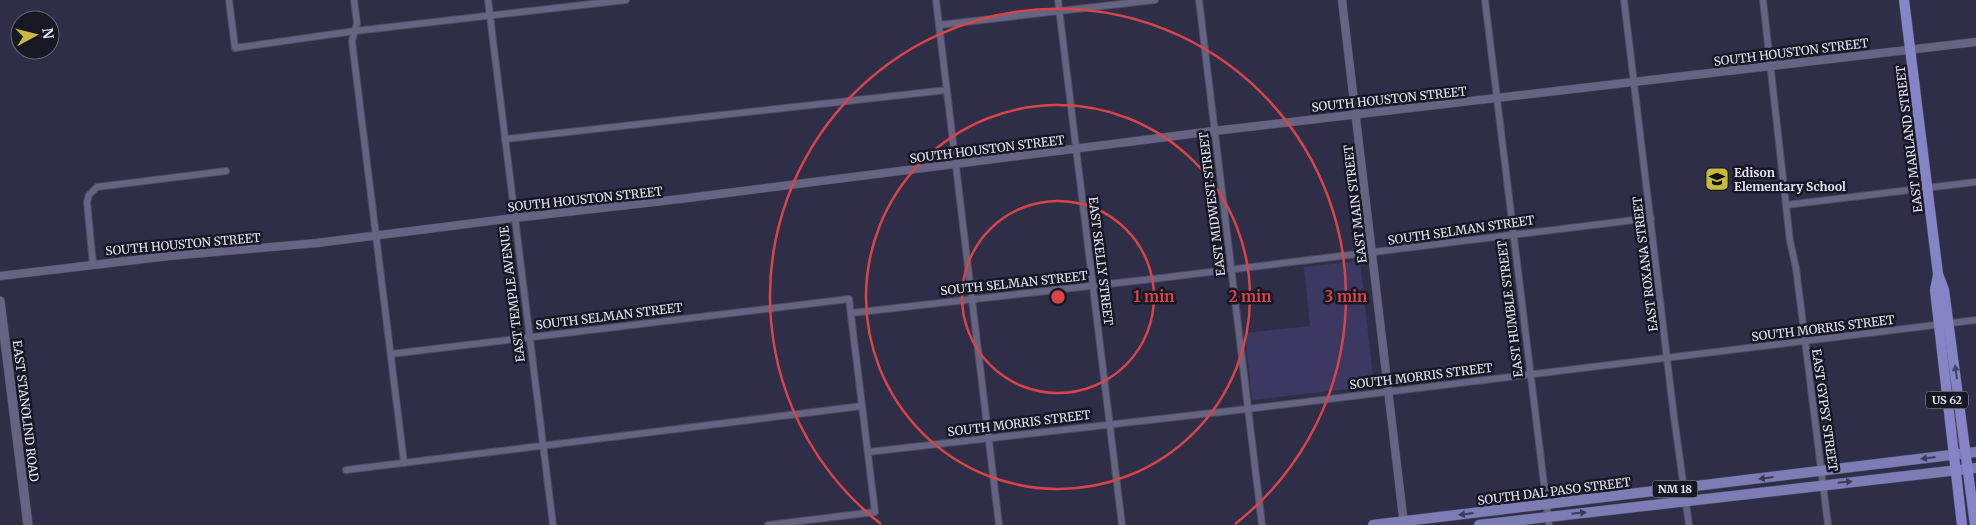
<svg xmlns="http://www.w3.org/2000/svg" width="1976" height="525" font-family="Merriweather,serif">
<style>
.green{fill:#3b3961}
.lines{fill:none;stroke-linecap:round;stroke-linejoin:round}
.minor-casing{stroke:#4c4c62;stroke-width:8}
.tertiary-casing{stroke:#4c4c62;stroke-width:9}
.secondary-casing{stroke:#4c4c62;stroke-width:10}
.primary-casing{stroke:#4c4c62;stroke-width:11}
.trunk-casing{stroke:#4c4c62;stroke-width:11}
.minor{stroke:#656583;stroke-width:6}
.tertiary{stroke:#656583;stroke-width:8}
.secondary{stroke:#656583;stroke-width:9}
.primary{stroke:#7e7cb5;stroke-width:10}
.trunk{stroke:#8684c6;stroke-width:10}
.oneway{fill:#444365}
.oneway2{fill:#3c3b57}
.ring{fill:none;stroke:#d84447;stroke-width:2.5}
.labels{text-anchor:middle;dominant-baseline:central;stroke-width:5;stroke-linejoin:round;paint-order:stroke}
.shield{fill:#181824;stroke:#a6a7b6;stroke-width:1}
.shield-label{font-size:11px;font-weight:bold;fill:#e3e4f5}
.street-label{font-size:12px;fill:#e3e4f5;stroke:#181824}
.poi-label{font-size:12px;font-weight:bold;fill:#e3e4f5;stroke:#181824;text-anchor:start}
.centre{fill:#d84447;stroke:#181824;stroke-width:2.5}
.ring-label{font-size:15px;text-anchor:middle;font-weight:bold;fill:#d84447;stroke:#181824;stroke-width:5;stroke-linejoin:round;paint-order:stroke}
</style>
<rect width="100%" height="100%" fill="#2e2e48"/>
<polygon class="green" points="1360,261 1374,386 1252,400 1245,333 1310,326 1304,267"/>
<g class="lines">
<g class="minor-casing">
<g id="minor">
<polyline points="229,0 235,48 355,31 626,0"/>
<polyline points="354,0 357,23 352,41 404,463"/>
<polyline points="488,0 553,525"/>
<polyline points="936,0 999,525"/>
<polyline points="1058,0 1122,525"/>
<polyline points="1199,0 1262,525"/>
<polyline points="1485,0 1549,525"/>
<polyline points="1624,0 1674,417 1689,525"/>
<polyline points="1763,0 1790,241 1796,268 1828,525"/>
<polyline points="939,25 1155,0"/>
<polyline points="505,139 947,90"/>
<polyline points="1786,205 1976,182"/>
<polyline points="93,264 87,202 89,195 97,187 226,171"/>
<polyline points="851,313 1161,278 1651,218"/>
<polyline points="391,354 849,299 875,512 768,525"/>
<polyline points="868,452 1247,409 1976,320"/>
<polyline points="346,470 862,406"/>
</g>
</g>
<g class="tertiary-casing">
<g id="tertiary">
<polyline points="1342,0 1404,525"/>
<polyline points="0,276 169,256 317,243 514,218 680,199 1214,131 1976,42"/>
</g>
</g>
<g class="secondary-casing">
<polyline id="secondary" points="0,301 28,525"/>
</g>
<g class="primary-casing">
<g id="primary">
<polyline points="1373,525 1976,452"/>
<polyline points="1479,525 1976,468"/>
</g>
</g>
<g class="trunk-casing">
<g id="trunk">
<polyline points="1904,0 1938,274 1944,290 1975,525"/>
<polyline points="1938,275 1935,290 1962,525"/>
</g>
</g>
<use href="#minor" class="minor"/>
<use href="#tertiary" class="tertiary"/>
<use href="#secondary" class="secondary"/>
<use href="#primary" class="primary"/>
<use href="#trunk" class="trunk"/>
</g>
<defs><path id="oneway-solid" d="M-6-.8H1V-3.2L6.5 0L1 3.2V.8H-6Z" transform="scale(1.25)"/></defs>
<use class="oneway" href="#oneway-solid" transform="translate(1956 372) rotate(-98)"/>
<g class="oneway2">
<use href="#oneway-solid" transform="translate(1928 458) rotate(173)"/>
<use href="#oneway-solid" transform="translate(1766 478) rotate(173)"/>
<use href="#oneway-solid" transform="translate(1845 482) rotate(-6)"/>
<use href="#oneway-solid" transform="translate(1579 513) rotate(-6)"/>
<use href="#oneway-solid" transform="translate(1466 514) rotate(173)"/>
</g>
<g class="ring">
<circle cx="1058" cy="297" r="96"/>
<circle cx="1058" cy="297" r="192"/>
<path d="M881 524A288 288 0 1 1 1235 524"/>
</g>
<defs>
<g id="school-square" transform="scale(1.25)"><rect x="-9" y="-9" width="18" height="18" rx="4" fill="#c6bb3c" stroke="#181824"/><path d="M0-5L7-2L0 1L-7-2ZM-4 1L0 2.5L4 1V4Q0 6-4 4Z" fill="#111"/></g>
</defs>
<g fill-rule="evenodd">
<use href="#school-square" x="1717" y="179"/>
</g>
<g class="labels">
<g class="shield">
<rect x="1926" y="391.5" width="42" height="17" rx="4"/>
<rect x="1652.5" y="480.5" width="45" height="17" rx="4"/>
</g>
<g class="shield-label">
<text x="1947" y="400">US 62</text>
<text x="1675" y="489">NM 18</text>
</g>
<g class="street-label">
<text transform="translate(1791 52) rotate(-7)">SOUTH HOUSTON STREET</text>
<text transform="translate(1389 99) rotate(-6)">SOUTH HOUSTON STREET</text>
<text transform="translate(1909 139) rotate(-97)">EAST MARLAND STREET</text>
<text transform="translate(987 149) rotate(-7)">SOUTH HOUSTON STREET</text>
<text transform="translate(585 199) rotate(-6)">SOUTH HOUSTON STREET</text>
<text transform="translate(1212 204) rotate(-97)">EAST MIDWEST STREET</text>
<text transform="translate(1355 204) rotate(-97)">EAST MAIN STREET</text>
<text transform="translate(1461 230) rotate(-8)">SOUTH SELMAN STREET</text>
<text transform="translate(183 244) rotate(-5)">SOUTH HOUSTON STREET</text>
<text transform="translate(1101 261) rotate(83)">EAST SKELLY STREET</text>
<text transform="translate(1645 264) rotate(-97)">EAST ROXANA STREET</text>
<text transform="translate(1014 283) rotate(-6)">SOUTH SELMAN STREET</text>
<text transform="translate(512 294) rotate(-97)">EAST TEMPLE AVENUE</text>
<text transform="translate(1510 309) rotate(-97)">EAST HUMBLE STREET</text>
<text transform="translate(609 316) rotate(-7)">SOUTH SELMAN STREET</text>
<text transform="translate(1823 328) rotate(-7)">SOUTH MORRIS STREET</text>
<text transform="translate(1421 376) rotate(-7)">SOUTH MORRIS STREET</text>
<text transform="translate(1825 410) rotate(82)">EAST GYPSY STREET</text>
<text transform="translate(26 411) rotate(83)">EAST STANOLIND ROAD</text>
<text transform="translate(1019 423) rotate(-7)">SOUTH MORRIS STREET</text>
<text transform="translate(1554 491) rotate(-7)">SOUTH DAL PASO STREET</text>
</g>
<g class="poi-label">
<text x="1734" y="172">Edison<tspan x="1734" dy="14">Elementary School</tspan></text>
</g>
</g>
<circle cx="1058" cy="297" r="8" class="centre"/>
<g class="ring-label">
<text x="1154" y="302">1 min</text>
<text x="1250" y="302">2 min</text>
<text x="1346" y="302">3 min</text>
</g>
<g transform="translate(35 35) rotate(83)"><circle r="24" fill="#181824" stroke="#696a78"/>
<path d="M0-4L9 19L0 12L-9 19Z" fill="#c6bb3c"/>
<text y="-8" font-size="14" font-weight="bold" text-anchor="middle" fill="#e3e4f5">N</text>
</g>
</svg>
